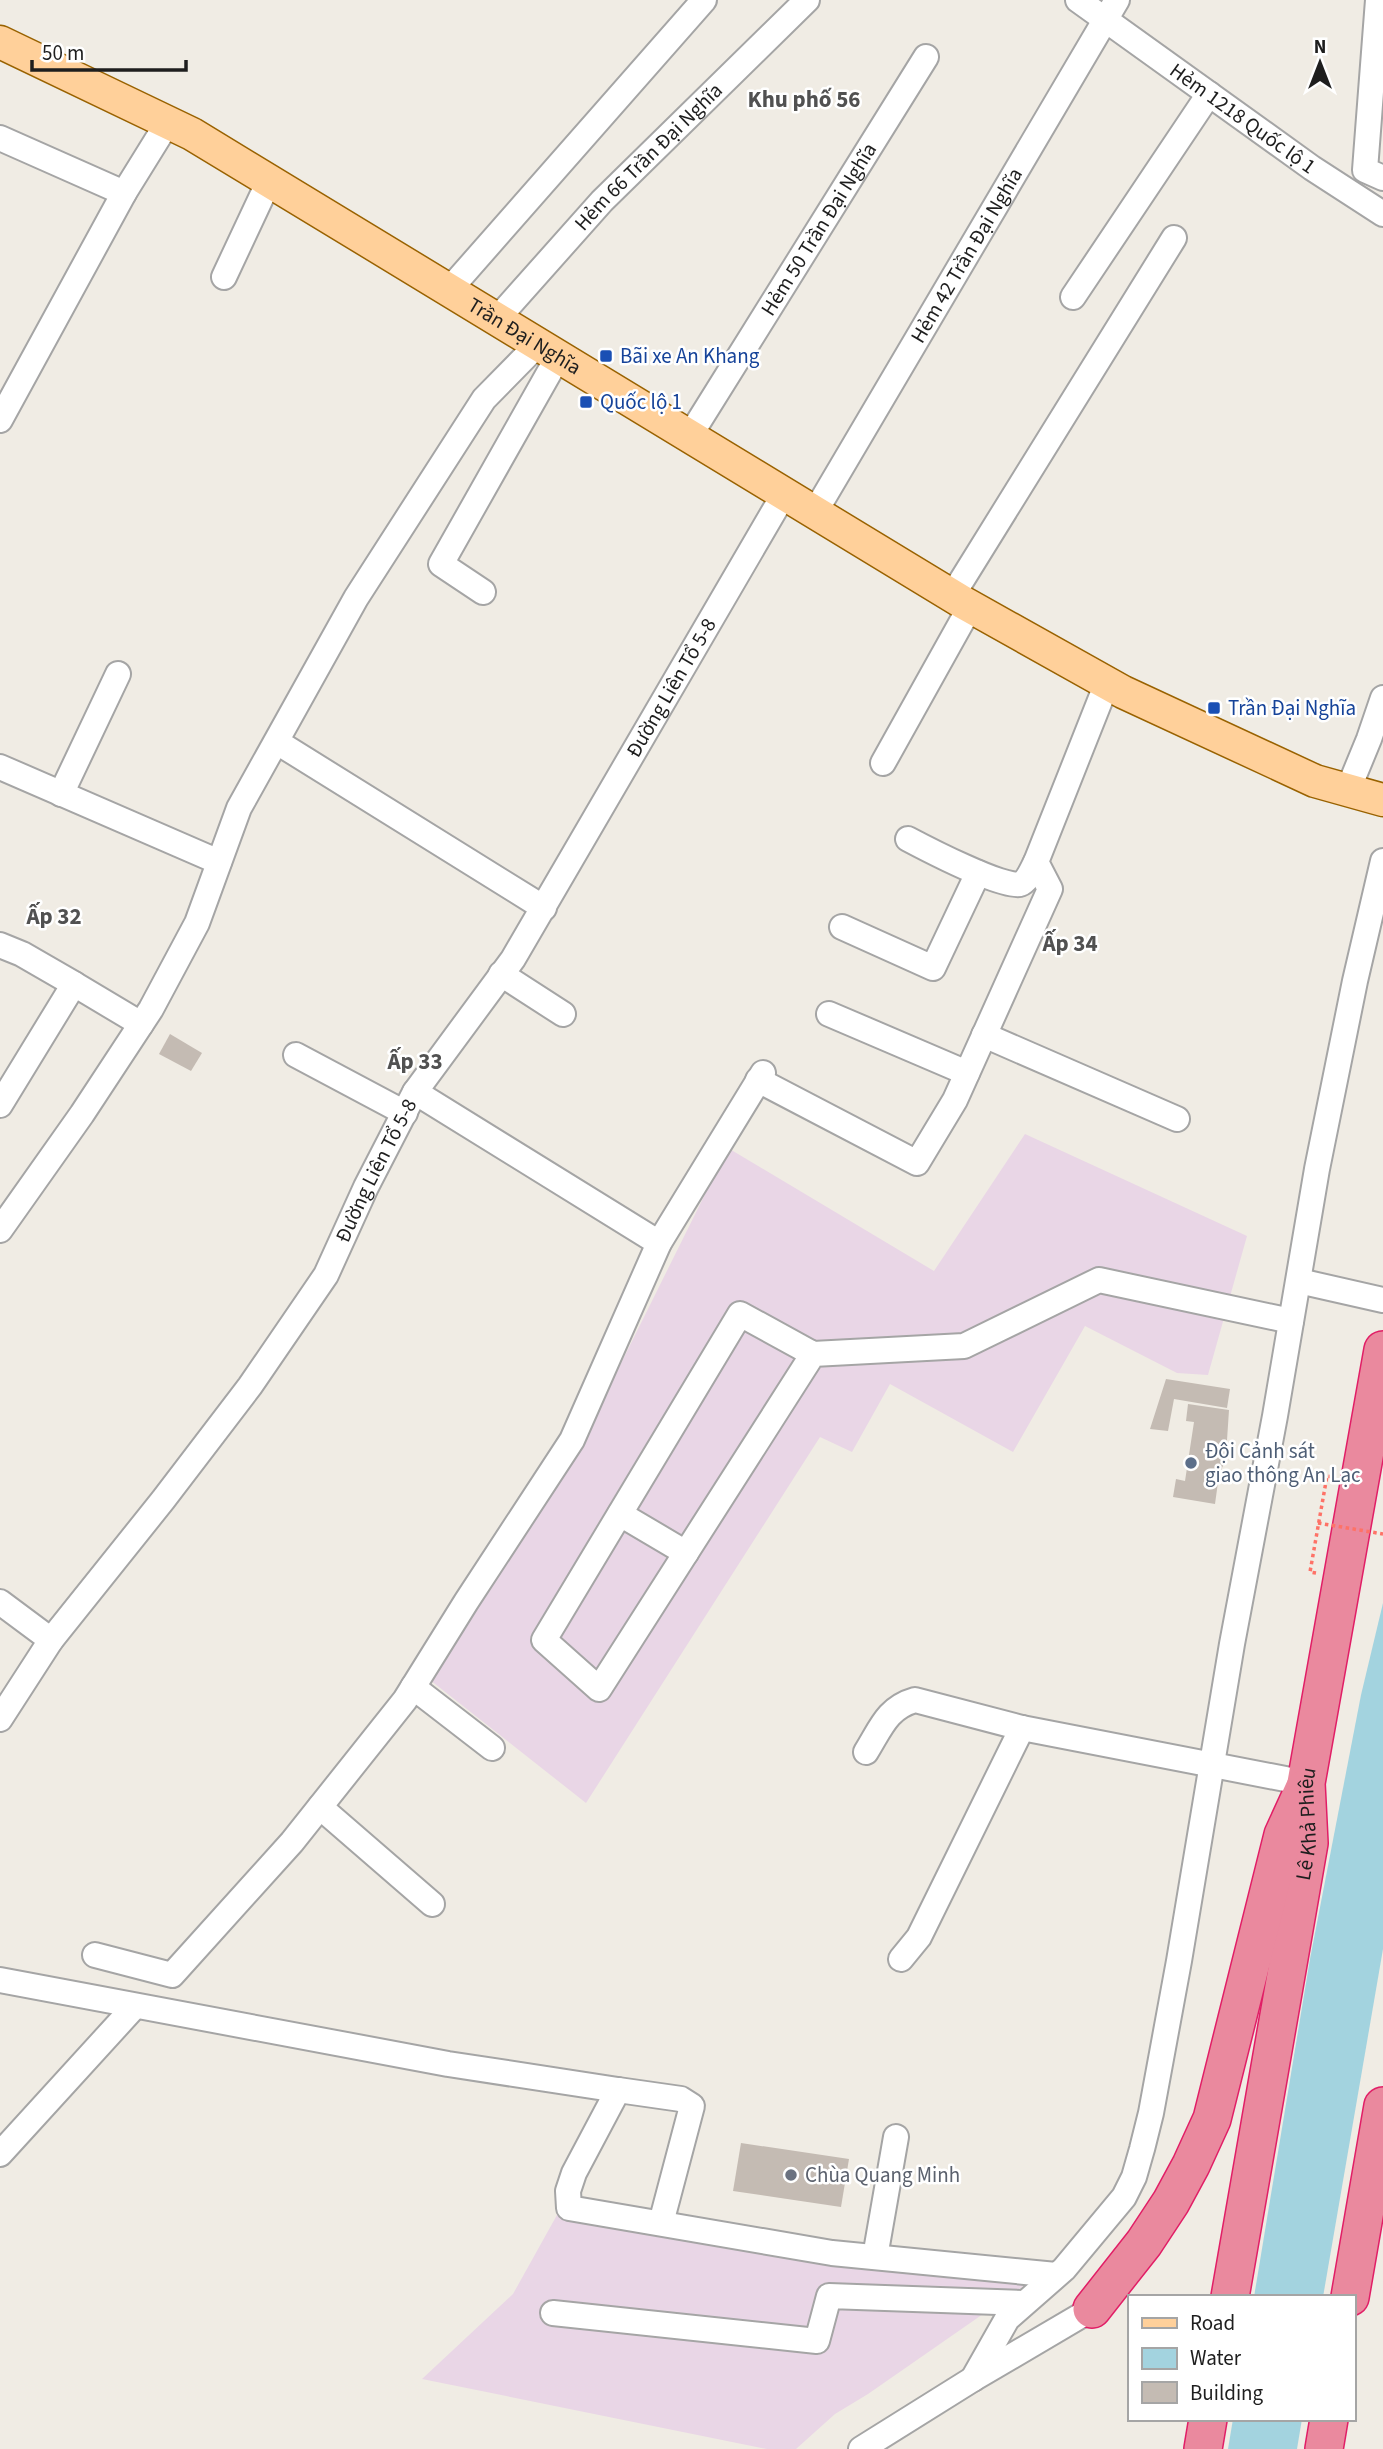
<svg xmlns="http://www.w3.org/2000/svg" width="1383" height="2449" font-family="'Source Sans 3',sans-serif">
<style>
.industrial{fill:#e9d6e6}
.water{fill:#a3d3df}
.building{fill:#c4bbb3}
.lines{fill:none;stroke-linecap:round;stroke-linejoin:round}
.minor-casing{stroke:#a5a5a5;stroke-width:28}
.major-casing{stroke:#996200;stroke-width:35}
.highway-casing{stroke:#e11e66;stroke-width:40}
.path{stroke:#fe7267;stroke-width:3.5;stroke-dasharray:3.5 3.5;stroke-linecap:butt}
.minor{stroke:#fff;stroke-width:24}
.major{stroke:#ffd09a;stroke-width:32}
.highway{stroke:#ea899e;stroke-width:37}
.path-bridge{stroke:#fe7267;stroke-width:3.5;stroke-dasharray:3.5 3.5;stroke-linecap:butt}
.transit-dot{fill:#1a4fb4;stroke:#fff;stroke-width:2.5}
.service-dot{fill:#5c6f8a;stroke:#fff;stroke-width:2.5}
.worship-dot{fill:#6b7280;stroke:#fff;stroke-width:2.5}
.labels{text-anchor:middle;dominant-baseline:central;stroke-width:5;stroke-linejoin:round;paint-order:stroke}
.street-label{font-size:21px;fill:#1e1e1e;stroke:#fff}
.transit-label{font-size:21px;fill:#164399;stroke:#fff;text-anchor:start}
.service-label{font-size:21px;fill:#4e5e75;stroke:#fff;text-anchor:start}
.worship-label{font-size:21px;fill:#5b616d;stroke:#fff;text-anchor:start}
.neighbourhood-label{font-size:23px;font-weight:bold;fill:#515151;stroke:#fff}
</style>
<rect width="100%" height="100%" fill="#f0ece4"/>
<g class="industrial">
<polygon points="1025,1134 1247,1236 1208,1375 1177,1373 1085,1326 1013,1452 890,1384 852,1452 820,1437 586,1803 425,1676 566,1474 728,1148 934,1271"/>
<polygon points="562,2206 1029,2282 868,2394 835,2414 796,2449 767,2449 422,2379 513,2294"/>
</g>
<g class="water">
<polygon points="1383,1603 1383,1949 1323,2297 1254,2297 1310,1959 1361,1695"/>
<polygon points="1233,2419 1302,2419 1297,2449 1228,2449"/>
</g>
<g class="building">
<polygon points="170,1034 202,1053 191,1071 159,1054"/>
<polygon points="1166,1379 1230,1389 1227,1408 1174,1399 1168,1431 1150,1429"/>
<polygon points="1188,1404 1229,1410 1226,1455 1223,1455 1222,1460 1225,1461 1219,1475 1215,1504 1173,1497 1176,1479 1185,1481 1194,1422 1186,1421"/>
<polygon points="741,2143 849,2159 841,2207 733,2191"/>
</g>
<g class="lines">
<g class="minor-casing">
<g id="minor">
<path id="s1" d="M 1078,0 L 1312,168 L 1383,214"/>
<polyline points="1378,0 1365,170 1383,178"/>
<polyline points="0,138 124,193"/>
<polyline points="224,277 269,181"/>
<polyline points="449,290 704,0"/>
<polyline points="1073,297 1209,94"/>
<path id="s2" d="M 497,319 L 602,201 L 807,0"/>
<polyline points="0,420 124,193 168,122"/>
<path id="s3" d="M 689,437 L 926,57"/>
<path id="s4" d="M 815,512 L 1117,0"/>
<polyline points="483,592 441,564 558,357"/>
<polyline points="952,596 1174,238"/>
<polyline points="277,742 544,908"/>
<polyline points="883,763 970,607"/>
<polyline points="0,767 219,862"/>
<polyline points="1348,790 1369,739 1383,698"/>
<polyline points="61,794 118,674"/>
<path d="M 908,839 C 925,848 1006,890 1020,884 C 1028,881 1032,869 1036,862"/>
<polyline points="842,927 933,968 978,873"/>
<polyline points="0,945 22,954 74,984"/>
<polyline points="501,974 563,1014"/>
<polyline points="829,1014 967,1073"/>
<polyline points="984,1035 1177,1119"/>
<polyline points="296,1055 405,1113"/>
<polyline points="758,1080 917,1163 955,1100 1050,889 1036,862 1107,683"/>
<polyline points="415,1092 659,1243"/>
<polyline points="0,1105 74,984 141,1024"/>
<polyline points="0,1230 82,1114 151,1009 197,923 239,808 356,598 484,399 537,345"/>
<polyline points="1299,1281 1383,1300"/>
<polyline points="813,1354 599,1689 544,1640 740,1314 813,1354 964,1346 1099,1280 1291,1321"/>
<polyline points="620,1514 686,1553"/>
<polyline points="0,1602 51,1640"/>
<polyline points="413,1687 492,1748"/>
<path id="s5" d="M 0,1719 L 51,1640 L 163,1500 L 250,1386 L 326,1275 L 366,1187 L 415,1092 L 513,959 L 784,494"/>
<path d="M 866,1752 C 881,1728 887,1708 915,1700 L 1022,1728 L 1306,1783"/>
<polyline points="320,1807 432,1904"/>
<polyline points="95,1955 172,1975 292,1842 405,1700 466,1602 572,1440 659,1243 763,1073"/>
<polyline points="901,1959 919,1937 1022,1728"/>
<polyline points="0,1980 448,2064 618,2090 574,2173 568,2191 569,2208 832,2253 1056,2275"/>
<polyline points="618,2090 681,2099 692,2106 661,2223"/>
<polyline points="0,2154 135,2006"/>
<polyline points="875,2257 896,2137"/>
<polyline points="553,2313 817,2341 829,2296 1023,2303"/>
<polyline points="973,2379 1007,2319 1064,2269 1124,2197 1134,2177 1142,2149 1151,2113 1179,1961 1232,1644 1275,1416 1317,1169 1355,981 1383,861"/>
<polyline points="861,2449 973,2379 1092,2309"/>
</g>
</g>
<g class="major-casing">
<g id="major">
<path id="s6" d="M 0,42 L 192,134 L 964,603 L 1123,692 L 1315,781 L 1383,800"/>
</g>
</g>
<g class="highway-casing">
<g id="highway">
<path id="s7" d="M 1230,2297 L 1309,1843 L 1306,1783 L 1383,1350"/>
<polyline points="1350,2297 1383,2106"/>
<polyline points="1092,2309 1144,2243 1171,2202 1191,2165 1212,2119 1283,1835 1304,1789"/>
<polyline points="1203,2449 1208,2419"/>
<polyline points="1324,2449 1329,2419"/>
</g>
</g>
<polyline class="path" points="1316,1573 1310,1572 1327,1476 1334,1477"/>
<use href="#minor" class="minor"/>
<use href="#major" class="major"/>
<use href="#highway" class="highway"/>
<polyline class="path-bridge" points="1318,1523 1383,1534"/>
</g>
<g class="transit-dot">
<rect x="599" y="349" width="14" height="14" rx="3.5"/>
<rect x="579" y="395" width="14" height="14" rx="3.5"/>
<rect x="1207" y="701" width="14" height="14" rx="3.5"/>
</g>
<circle class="service-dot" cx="1191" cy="1463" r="7"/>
<circle class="worship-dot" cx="791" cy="2175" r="7"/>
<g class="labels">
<g class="street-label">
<text stroke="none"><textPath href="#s1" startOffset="203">Hẻm 1218 Quốc lộ 1</textPath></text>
<text stroke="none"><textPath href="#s2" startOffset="222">Hẻm 66 Trần Đại Nghĩa</textPath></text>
<text stroke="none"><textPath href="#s3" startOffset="245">Hẻm 50 Trần Đại Nghĩa</textPath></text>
<text stroke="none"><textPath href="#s4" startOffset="298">Hẻm 42 Trần Đại Nghĩa</textPath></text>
<text stroke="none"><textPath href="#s6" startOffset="602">Trần Đại Nghĩa</textPath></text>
<text stroke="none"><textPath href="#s5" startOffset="1234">Đường Liên Tổ 5-8</textPath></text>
<text stroke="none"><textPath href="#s5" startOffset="667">Đường Liên Tổ 5-8</textPath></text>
<text stroke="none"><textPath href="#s7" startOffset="480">Lê Khả Phiêu</textPath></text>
</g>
<g class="transit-label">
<text x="620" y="356">Bãi xe An Khang</text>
<text x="600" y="402">Quốc lộ 1</text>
<text x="1228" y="708">Trần Đại Nghĩa</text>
</g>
<g class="service-label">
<text x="1205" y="1451">Đội Cảnh sát<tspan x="1205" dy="24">giao thông An Lạc</tspan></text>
</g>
<g class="worship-label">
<text x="805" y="2175">Chùa Quang Minh</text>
</g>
<g class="neighbourhood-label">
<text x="804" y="99">Khu phố 56</text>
<text x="54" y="916">Ấp 32</text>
<text x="1070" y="943">Ấp 34</text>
<text x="415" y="1061">Ấp 33</text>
</g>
</g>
<rect x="1128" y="2295" width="228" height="126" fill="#ffffff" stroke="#a5a5a5" stroke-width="2"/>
<rect x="1142" y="2318" width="35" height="10" fill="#ffd09a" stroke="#a5a5a5" stroke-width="2"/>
<text x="1190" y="2330" font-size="21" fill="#1e1e1e">Road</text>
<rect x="1142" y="2348" width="35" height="21" fill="#a3d3df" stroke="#a5a5a5" stroke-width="2"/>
<text x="1190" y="2365" font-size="21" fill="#1e1e1e">Water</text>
<rect x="1142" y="2382" width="35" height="21" fill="#c4bbb3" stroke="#a5a5a5" stroke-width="2"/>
<text x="1190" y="2400" font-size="21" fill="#1e1e1e">Building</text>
<g transform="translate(1320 63)" stroke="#ffffff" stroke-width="5" paint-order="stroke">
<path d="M0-5L12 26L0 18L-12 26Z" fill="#1e1e1e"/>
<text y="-10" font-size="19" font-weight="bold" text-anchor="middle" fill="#1e1e1e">N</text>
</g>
<path d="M32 60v10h154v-10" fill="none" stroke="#1e1e1e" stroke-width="3.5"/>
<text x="42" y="60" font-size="21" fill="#1e1e1e" stroke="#ffffff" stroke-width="5" paint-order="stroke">50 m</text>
</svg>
